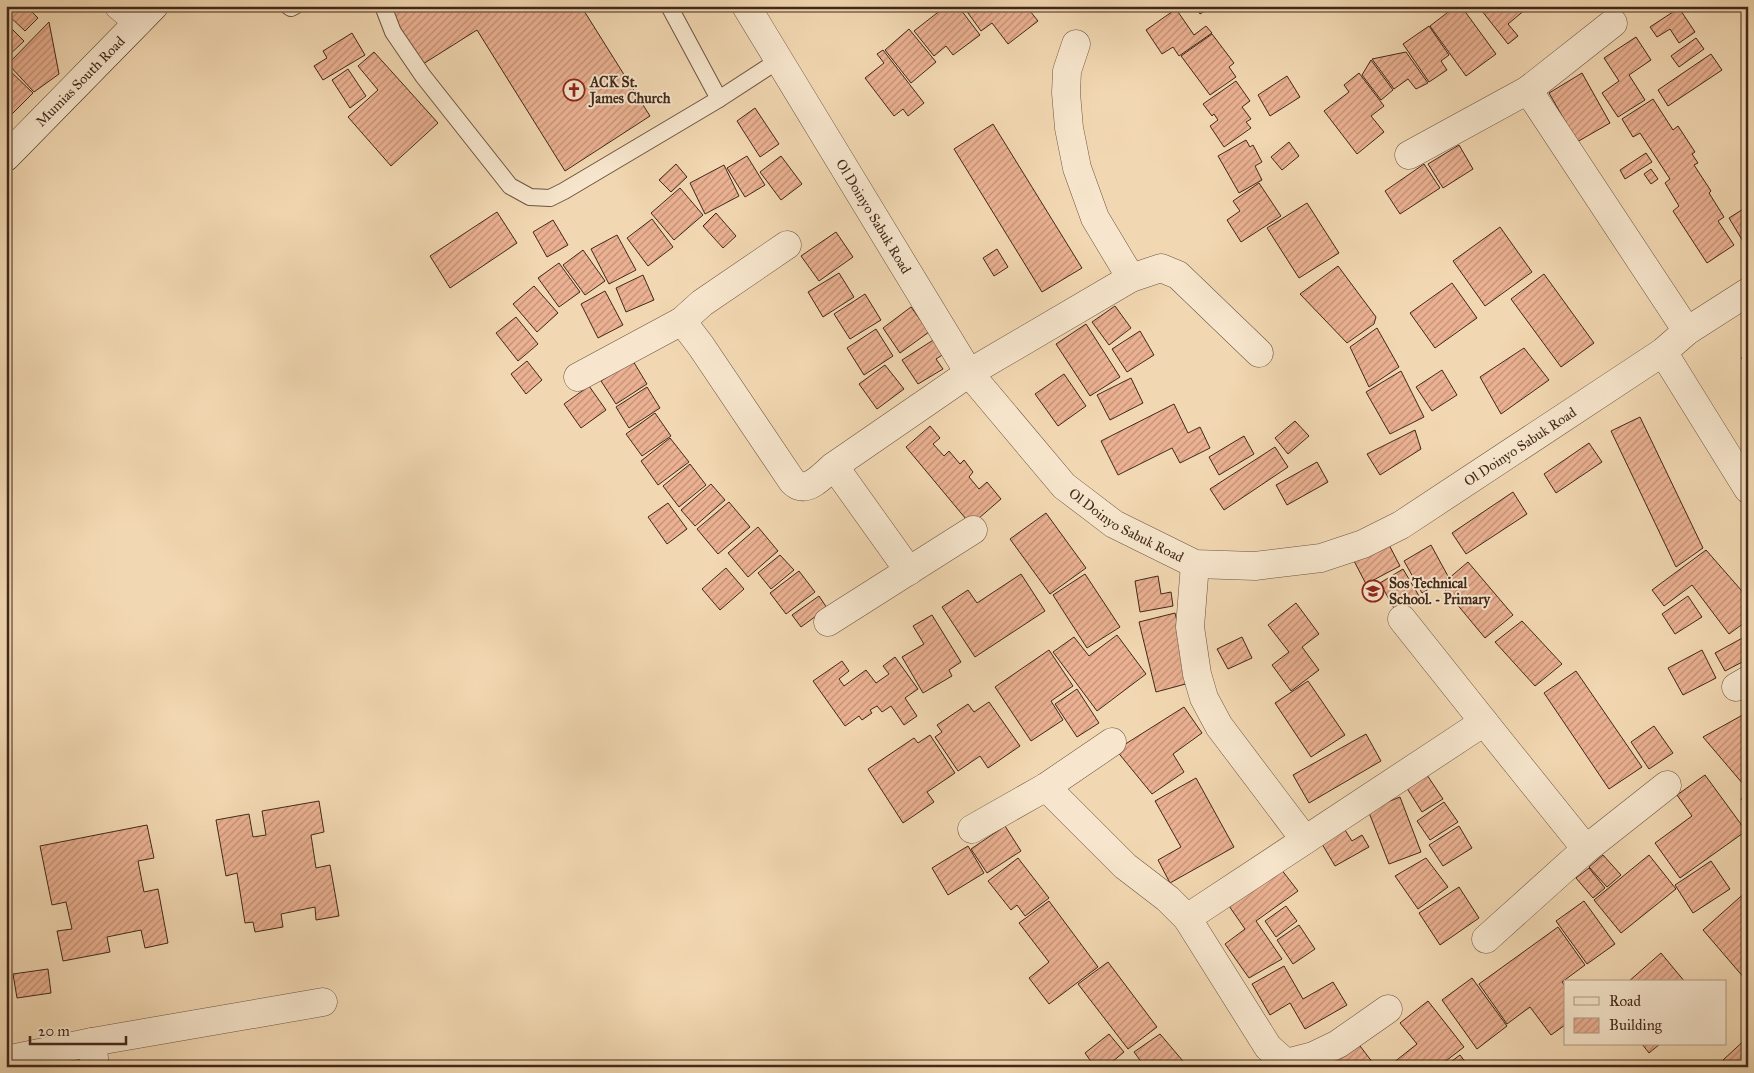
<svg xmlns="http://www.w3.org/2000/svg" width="1754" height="1073" font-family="'IM FELL Great Primer',serif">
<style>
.building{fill:url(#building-hatch);stroke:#41281a}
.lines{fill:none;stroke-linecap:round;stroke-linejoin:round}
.service-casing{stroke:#6d5440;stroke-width:18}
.minor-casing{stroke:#6d5440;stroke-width:29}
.secondary-casing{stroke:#41281a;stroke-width:29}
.service{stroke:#f7e6cd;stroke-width:16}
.minor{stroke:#f7e6cd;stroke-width:28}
.secondary{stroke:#f7e6cd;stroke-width:28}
.labels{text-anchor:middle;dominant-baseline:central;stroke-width:4;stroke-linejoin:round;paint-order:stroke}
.street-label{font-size:14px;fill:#41281a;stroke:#f7e6cd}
.poi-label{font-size:14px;font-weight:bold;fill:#41281a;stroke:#f7e6cd;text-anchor:start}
</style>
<defs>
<pattern id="building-hatch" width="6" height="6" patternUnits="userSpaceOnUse" patternTransform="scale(1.25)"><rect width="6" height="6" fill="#ebb192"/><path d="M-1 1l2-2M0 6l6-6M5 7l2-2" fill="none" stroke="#c09076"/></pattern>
</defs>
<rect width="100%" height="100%" fill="#f2d8b2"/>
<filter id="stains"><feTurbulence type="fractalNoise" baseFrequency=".004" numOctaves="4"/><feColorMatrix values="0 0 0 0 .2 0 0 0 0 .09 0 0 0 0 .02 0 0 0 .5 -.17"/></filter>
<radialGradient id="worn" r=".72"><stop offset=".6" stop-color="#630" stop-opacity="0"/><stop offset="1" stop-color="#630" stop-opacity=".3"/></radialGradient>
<g class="building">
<polygon points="6,6 26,6 38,18 25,31 6,13"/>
<polygon points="394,6 581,6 650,116 565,171 477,30 423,64 389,10"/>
<polygon points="946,6 958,6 980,35 953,55 946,46 934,56 914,31"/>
<polygon points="963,6 1026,6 1038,21 1008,44 992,23 981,31"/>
<polygon points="1039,6 1049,6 1042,11"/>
<polygon points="1195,6 1213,6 1200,14"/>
<polygon points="1456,6 1461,6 1496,54 1466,76 1430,26"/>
<polygon points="1478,6 1523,6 1526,9 1508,24 1518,36 1508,44"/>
<polygon points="1679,8 1695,32 1679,43 1670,29 1657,37 1650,27"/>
<polygon points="1176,9 1194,35 1206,26 1212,33 1179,56 1173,47 1162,54 1146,30"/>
<polygon points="49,22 59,74 34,92 8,64"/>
<polygon points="9,26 24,41 6,58 6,28"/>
<polygon points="1429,26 1449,55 1441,61 1447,70 1429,82 1403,44"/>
<polygon points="909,29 936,62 911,83 885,50"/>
<polygon points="352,33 365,55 323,80 314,66 327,58 323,51"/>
<polygon points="1212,34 1234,63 1229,67 1236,77 1210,95 1181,56"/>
<polygon points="1636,37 1651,60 1629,75 1645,100 1618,117 1602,93 1619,81 1604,58"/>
<polygon points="1696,38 1704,49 1679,67 1671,56"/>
<polygon points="883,50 924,103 908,116 903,109 894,116 865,78 884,63 877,54"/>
<polygon points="374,52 438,123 391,166 348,117 378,90 358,66"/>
<polygon points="1406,52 1428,83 1416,89 1408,79 1394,89 1372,59"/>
<polygon points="1711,54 1722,70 1668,106 1658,90"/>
<polygon points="1371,60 1393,90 1381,100 1362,75"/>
<polygon points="7,68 33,93 8,118 6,116"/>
<polygon points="348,69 366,96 350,108 332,80"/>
<polygon points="1359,73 1384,106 1371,116 1384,132 1357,154 1324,111 1349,92 1344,85"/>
<polygon points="1582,73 1610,123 1577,142 1549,93"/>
<polygon points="1287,76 1300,97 1270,116 1258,95"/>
<polygon points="1236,81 1250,101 1242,107 1251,119 1246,122 1251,128 1224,147 1210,126 1218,120 1214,114 1212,116 1203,104"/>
<polygon points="1653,99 1673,130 1678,126 1695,152 1692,154 1698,163 1694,165 1711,191 1709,193 1724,217 1718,221 1734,245 1707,263 1673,211 1679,206 1665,183 1670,179 1640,133 1633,137 1622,119"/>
<polygon points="755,108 779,144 760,157 737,121"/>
<polygon points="993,124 1082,268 1042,292 954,149"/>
<polygon points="1246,140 1250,147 1253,145 1262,162 1255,166 1262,180 1239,193 1218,156"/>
<polygon points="1289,142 1299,156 1282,170 1271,157"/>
<polygon points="1459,145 1473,169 1443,188 1428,164"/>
<polygon points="1646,153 1652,162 1625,179 1620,170"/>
<polygon points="747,156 765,185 745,197 727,168"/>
<polygon points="781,156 802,184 781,200 760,172"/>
<polygon points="676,164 687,177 671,192 659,180"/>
<polygon points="1424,164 1440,188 1400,214 1385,191"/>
<polygon points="724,165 739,196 705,214 690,183"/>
<polygon points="1651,169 1658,179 1651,184 1644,174"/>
<polygon points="1259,183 1281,216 1241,242 1227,220 1240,211 1233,201"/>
<polygon points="680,188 703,215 674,240 651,213"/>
<polygon points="1307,203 1339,253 1299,278 1267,228"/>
<polygon points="1748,206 1748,241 1744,243 1729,218"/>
<polygon points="497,212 517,243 450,288 430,256"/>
<polygon points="716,213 736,236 723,248 703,226"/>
<polygon points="652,219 673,247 648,266 627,238"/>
<polygon points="553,220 568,245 547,257 533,232"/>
<polygon points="1500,227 1532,272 1485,306 1453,261"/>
<polygon points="836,232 853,257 819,281 801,256"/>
<polygon points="617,235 636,270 609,284 591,249"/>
<polygon points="997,249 1008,267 994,276 983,258"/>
<polygon points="583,250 605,281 585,295 563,265"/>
<polygon points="559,263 580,292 559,307 538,278"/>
<polygon points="1338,266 1376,317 1374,324 1347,343 1300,294"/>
<polygon points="839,273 854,297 823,317 808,292"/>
<polygon points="1544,274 1594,343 1561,367 1511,299"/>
<polygon points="643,275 654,300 626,312 616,288"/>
<polygon points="1452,283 1477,318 1435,348 1410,313"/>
<polygon points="534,286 558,313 537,332 513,304"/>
<polygon points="605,291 623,325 598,338 581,304"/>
<polygon points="865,294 881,320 850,339 834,314"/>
<polygon points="1115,306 1131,328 1109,345 1092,322"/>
<polygon points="911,307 929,332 900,353 883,328"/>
<polygon points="516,317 538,344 518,361 496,333"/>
<polygon points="1086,324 1120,377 1090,396 1056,344"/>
<polygon points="1377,328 1399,367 1369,387 1350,347"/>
<polygon points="876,329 893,356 864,375 847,348"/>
<polygon points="1140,331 1154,355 1127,372 1112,349"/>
<polygon points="938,337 947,352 936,359 943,369 918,384 902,360"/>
<polygon points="1524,348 1549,380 1501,414 1480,377"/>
<polygon points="1748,353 1748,366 1741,358"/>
<polygon points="527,361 542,380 526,394 511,374"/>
<polygon points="633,361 647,384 616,404 601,381"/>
<polygon points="885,365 904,389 877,409 859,384"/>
<polygon points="1442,370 1457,395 1432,411 1416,387"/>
<polygon points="1401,371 1424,417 1390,434 1366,392"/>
<polygon points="1064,374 1086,406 1058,426 1035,394"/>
<polygon points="1131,378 1143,403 1110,420 1097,395"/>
<polygon points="589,386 606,410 581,428 564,404"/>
<polygon points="647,387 660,408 629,428 616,407"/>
<polygon points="1174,404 1188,433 1200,427 1210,448 1180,463 1172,448 1118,475 1101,441"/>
<polygon points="655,413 671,436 642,456 626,434"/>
<polygon points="1640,417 1703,548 1676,567 1611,431"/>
<polygon points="1295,421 1309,436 1288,454 1275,438"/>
<polygon points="930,426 940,438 933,444 944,456 949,451 960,464 964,460 973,472 969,477 979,489 987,482 1001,499 971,525 906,447"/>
<polygon points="1415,430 1421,449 1380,475 1367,454"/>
<polygon points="1244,436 1254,454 1219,475 1209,457"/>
<polygon points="670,438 689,462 658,485 641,461"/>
<polygon points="1589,443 1602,462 1556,493 1544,474"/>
<polygon points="1275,447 1288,467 1224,510 1210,489"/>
<polygon points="1317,462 1328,482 1287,505 1276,485"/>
<polygon points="690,464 706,485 679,507 663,486"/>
<polygon points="711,484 725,500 695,526 681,510"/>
<polygon points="1513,492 1527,514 1466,554 1452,533"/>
<polygon points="729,502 750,527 718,554 697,529"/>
<polygon points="668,503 687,529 667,544 648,517"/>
<polygon points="1046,513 1086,568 1050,594 1010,539"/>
<polygon points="758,527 778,551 748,577 728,553"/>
<polygon points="1387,541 1400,566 1366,584 1353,559"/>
<polygon points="1431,545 1449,578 1422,593 1404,561"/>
<polygon points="1706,550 1748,598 1748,620 1729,634 1692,585 1664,606 1652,590"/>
<polygon points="780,555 794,570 771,589 758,573"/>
<polygon points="1468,562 1513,615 1485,638 1441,585"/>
<polygon points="726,568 744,589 720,610 702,589"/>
<polygon points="1403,569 1419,596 1395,610 1380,583"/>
<polygon points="799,571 815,592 786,614 770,593"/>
<polygon points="1021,574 1045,611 975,657 942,607 968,590 977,603"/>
<polygon points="1085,574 1120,627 1087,648 1053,595"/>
<polygon points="1158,576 1161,594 1171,592 1173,606 1140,612 1135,581"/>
<polygon points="819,596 827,608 801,627 792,615"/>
<polygon points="1688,596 1702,617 1675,634 1662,614"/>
<polygon points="1296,603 1319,634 1302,647 1319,670 1291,691 1272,665 1289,652 1268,625"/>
<polygon points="1175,613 1193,682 1156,692 1139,622"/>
<polygon points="932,615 961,662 949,670 952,676 923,693 902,657 924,644 913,626"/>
<polygon points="1522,621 1562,664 1535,686 1495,642"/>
<polygon points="1117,635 1146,674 1097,711 1053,652 1074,637 1089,656"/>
<polygon points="1748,635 1748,659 1725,671 1715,653"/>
<polygon points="1242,637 1252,658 1228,669 1217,649"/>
<polygon points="1049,650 1073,686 1051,701 1063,720 1031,741 995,687"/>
<polygon points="1702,650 1716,678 1683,695 1668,668"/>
<polygon points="895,657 918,689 905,698 917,716 904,725 891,706 882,712 877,706 870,710 872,713 862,720 859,716 845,726 813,681 842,661 849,671 839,679 844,686 866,670 876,683 889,674 883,666"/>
<polygon points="1576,671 1642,767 1609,789 1544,693"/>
<polygon points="1308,681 1345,735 1311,757 1275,703"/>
<polygon points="1077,689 1099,723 1077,737 1055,704"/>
<polygon points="989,702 1020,746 988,768 980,756 958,771 935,737 942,732 937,725 968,704 974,712"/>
<polygon points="1184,707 1202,733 1173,754 1184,772 1152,794 1116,750"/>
<polygon points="1748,712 1748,783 1743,784 1703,737"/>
<polygon points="1654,726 1673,753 1649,769 1631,742"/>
<polygon points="1366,734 1381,761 1309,803 1293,775"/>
<polygon points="930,735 955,773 927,792 934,802 903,823 868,769 914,738 918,743"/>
<polygon points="1423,769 1443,799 1422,812 1403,782"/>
<polygon points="1705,775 1746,831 1680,878 1655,843 1692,816 1677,795"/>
<polygon points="1196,778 1234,847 1170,883 1158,860 1181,847 1155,801"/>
<polygon points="1748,795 1748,809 1741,799"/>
<polygon points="1400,797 1421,852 1389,864 1368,810"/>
<polygon points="319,801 324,832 311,835 316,868 330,865 339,916 316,920 315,907 281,914 283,927 255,932 253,922 245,923 237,873 226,876 216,820 249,814 253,837 266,835 262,811"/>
<polygon points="1444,802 1458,822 1430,840 1417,821"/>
<polygon points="147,825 154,858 138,861 144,892 158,889 168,943 145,948 141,930 107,937 110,952 63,961 57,931 72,929 66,902 52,905 40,846"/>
<polygon points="1005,826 1021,851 987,873 971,849"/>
<polygon points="1459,826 1472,848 1443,866 1429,845"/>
<polygon points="1345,830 1352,841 1362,835 1369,847 1335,866 1322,844"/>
<polygon points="968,846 984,873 948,895 932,868"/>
<polygon points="1603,855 1621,875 1607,887 1589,867"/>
<polygon points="1649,855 1676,889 1621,933 1594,900"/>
<polygon points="1018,858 1049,898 1025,916 1017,905 1011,910 988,881"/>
<polygon points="1426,858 1448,887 1418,909 1395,876"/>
<polygon points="1711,861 1730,889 1693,913 1675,885"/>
<polygon points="1589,868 1605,888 1593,898 1576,878"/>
<polygon points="1281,869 1298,891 1256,921 1282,959 1249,978 1225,944 1245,929 1229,906"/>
<polygon points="1459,887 1479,918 1440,945 1419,913"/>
<polygon points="1748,890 1748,976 1745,979 1703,930"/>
<polygon points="1049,901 1098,967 1049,1004 1029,978 1049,962 1019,923"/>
<polygon points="1584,901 1615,944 1587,964 1556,921"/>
<polygon points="1286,906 1297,921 1276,937 1265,921"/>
<polygon points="1299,925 1315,949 1293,964 1277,940"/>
<polygon points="1558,927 1585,965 1562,982 1565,986 1565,1025 1551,1035 1530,1007 1507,1024 1479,984"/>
<polygon points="1661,953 1685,982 1628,982"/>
<polygon points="1108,962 1157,1027 1128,1049 1078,984"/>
<polygon points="1284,966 1303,999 1333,982 1347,1005 1305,1029 1290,1003 1270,1015 1252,984"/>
<polygon points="48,969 51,993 17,998 13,974"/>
<polygon points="1472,978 1507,1026 1477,1049 1442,1000"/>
<polygon points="1428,1001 1464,1047 1438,1067 1388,1067 1417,1044 1400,1023"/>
<polygon points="1109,1034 1124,1052 1106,1067 1095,1067 1085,1053"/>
<polygon points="1160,1034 1188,1067 1145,1067 1134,1052"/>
<polygon points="1748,1037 1748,1067 1729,1067 1723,1060"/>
<polygon points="1357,1042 1376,1067 1326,1067"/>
<polygon points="1642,1044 1660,1044 1649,1053"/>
<polygon points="1460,1055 1469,1067 1444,1067"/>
</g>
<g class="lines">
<g class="service-casing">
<g id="service">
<polyline points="288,6 291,8 295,6"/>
<polyline points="383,6 393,32 423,76 510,186 530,197 550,198 564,191 719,99 779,60"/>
<polyline points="669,6 719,99"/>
</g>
</g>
<g class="minor-casing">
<g id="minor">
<polyline points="119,6 138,22"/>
<path id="s1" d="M 746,6 L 969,373 L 1064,486 L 1114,524 L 1195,564 L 1255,566 L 1321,558 L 1363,544 L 1401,525 L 1663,352 L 1687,331 L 1748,292"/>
<polyline points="1076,44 1067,71 1066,93 1069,128 1077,168 1095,218 1131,278"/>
<polyline points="1528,90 1687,331"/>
<polyline points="1409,155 1528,90 1613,23"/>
<path d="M 787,245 L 702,303 L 682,321 L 701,346 L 792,481 C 794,483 796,485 799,486 C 811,490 825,473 834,466 L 909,571"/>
<polyline points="1663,352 1748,489"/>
<polyline points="578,377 682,321"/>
<polyline points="834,466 969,373 1131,278 1161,268 1178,275 1259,353"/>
<polyline points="1195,564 1190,627 1197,674 1204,698 1219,726 1305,840"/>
<polyline points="1402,619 1484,722"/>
<polyline points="828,622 973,530"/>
<polyline points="1736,687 1748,680"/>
<polyline points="1046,787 1125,866 1168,899 1187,918 1268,1047 1286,1063 1313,1056 1338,1044 1388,1009"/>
<polyline points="972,829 1046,787 1112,742"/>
<polyline points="1187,918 1484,722 1586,849"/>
<polyline points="1486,939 1586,849 1667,785"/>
<polyline points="92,1042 323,1002"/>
<polyline points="6,1060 92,1042 95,1067"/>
</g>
</g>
<g class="secondary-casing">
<g id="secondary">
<path id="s2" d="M 6,157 L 154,6"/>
</g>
</g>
<use href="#service" class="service"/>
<use href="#minor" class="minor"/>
<use href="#secondary" class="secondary"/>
</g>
<defs>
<g id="church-ring" transform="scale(1.125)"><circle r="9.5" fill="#f7e6cd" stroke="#8f2418" stroke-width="1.5"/><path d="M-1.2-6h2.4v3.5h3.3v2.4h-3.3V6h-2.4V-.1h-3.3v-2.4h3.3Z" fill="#8f2418"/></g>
<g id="school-ring" transform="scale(1.125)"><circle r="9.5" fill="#f7e6cd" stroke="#8f2418" stroke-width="1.5"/><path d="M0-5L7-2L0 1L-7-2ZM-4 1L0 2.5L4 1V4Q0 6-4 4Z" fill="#8f2418"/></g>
</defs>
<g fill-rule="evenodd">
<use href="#church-ring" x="574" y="90"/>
<use href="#school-ring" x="1373" y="591"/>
</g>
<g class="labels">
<g class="street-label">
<text stroke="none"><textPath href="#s2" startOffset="106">Mumias South Road</textPath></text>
<text stroke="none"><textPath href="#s1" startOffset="246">Ol Doinyo Sabuk Road</textPath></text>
<text stroke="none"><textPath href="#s1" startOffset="1086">Ol Doinyo Sabuk Road</textPath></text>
<text stroke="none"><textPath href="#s1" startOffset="651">Ol Doinyo Sabuk Road</textPath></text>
</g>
<g class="poi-label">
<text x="590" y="82">ACK St.<tspan x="590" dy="16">James Church</tspan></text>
<text x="1389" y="583">Sos Technical<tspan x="1389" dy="16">School. - Primary</tspan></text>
</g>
</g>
<rect width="1754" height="1073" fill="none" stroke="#f2d8b2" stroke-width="25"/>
<rect x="8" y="8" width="1739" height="1058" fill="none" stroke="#41281a" stroke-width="2.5"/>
<rect x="12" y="12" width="1729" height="1048" fill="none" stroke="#41281a"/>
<rect x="1564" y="980" width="162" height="65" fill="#f7e6cd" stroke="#ae9a85"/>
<rect x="1574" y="997" width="25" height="8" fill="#f7e6cd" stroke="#ae9a85"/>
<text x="1609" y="1006" font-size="15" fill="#41281a">Road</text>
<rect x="1574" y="1018" width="25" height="15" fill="url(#building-hatch)" stroke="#ae9a85"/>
<text x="1609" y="1030" font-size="15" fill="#41281a">Building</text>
<path d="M30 1036v8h96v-8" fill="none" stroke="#41281a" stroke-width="2.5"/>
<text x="38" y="1036" font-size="15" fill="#41281a" stroke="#f7e6cd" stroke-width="4" paint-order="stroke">20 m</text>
<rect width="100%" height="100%" filter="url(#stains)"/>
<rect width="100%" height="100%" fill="url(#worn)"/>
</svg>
